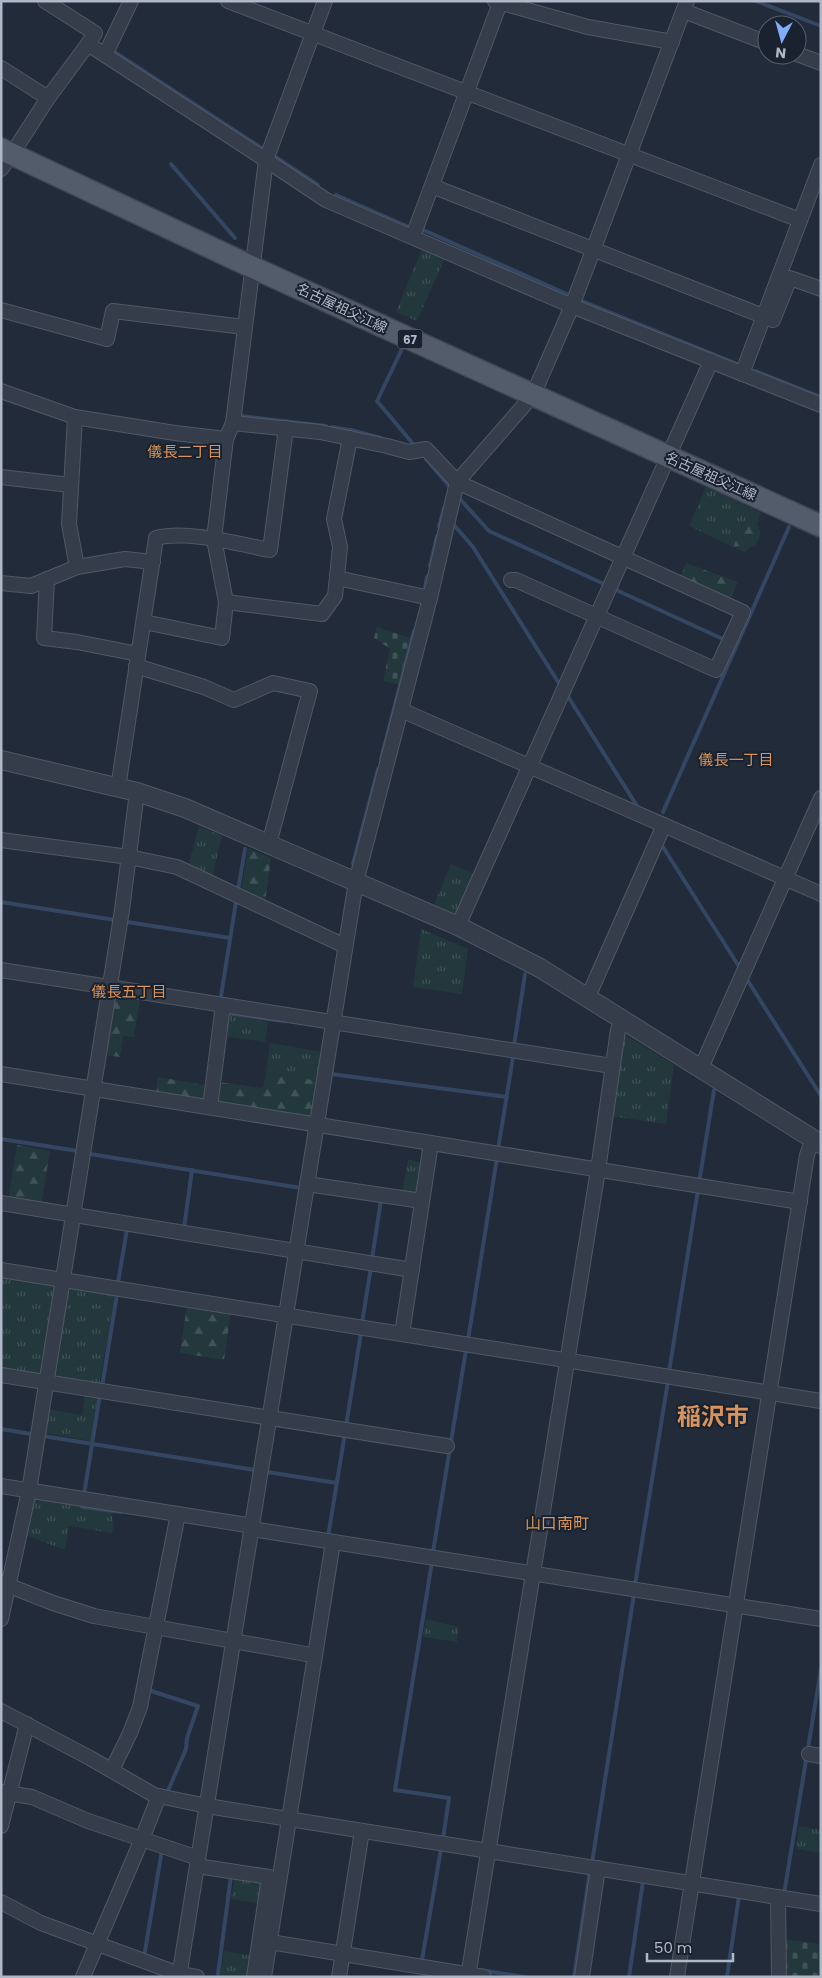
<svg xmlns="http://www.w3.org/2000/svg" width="822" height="1978" font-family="Poppins,'Noto Sans JP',sans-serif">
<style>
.grass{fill:url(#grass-tufts)}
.forest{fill:url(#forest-firs)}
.cemetery{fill:url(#cemetery-stones)}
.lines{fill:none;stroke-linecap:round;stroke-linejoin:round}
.stream{stroke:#344662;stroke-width:4}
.minor-casing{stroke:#505865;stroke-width:16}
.tertiary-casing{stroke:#505865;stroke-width:20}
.primary-casing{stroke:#3e4654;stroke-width:24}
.minor{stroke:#353d4b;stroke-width:14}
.tertiary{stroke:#353d4b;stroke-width:18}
.primary{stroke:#525c6b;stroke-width:21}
.labels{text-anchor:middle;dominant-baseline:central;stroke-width:4;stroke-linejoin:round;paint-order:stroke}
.shield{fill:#1a222f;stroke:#838b99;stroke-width:1}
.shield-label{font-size:12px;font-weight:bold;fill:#b0b8c7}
.street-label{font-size:14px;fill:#b0b8c7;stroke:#1a222f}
.neighbourhood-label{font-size:15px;fill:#d7935b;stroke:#1a222f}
.quarter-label{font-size:16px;fill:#d7935b;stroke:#1a222f}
.town-label{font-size:24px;font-weight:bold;fill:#d7935b;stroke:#1a222f}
</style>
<defs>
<pattern id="grass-tufts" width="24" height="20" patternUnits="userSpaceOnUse" patternTransform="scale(1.25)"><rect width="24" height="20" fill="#23383c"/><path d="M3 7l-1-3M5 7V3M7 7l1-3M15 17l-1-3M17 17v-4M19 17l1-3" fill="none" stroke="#405357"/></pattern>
<pattern id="forest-firs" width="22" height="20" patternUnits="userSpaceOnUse" patternTransform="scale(1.25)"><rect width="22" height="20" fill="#23383c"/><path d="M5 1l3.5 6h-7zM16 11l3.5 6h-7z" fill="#405357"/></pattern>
<pattern id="cemetery-stones" width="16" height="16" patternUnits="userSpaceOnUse" patternTransform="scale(1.25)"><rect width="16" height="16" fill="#23383c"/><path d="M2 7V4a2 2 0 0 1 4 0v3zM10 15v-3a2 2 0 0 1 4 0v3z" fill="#405357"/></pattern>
</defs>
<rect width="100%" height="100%" fill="#212b3a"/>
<g class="grass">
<polygon points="423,246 446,256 417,321 396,312"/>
<polygon points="706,487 751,508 733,547 689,526"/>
<polygon points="199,826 222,836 212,878 188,867"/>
<polygon points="451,864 476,875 459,912 453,913 434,905"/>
<polygon points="421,929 468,949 462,994 413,987"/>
<polygon points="226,1015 268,1022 265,1042 224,1036"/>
<polygon points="622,1033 674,1065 666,1124 610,1116"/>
<polygon points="270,1043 324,1052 320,1081 266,1073"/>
<polygon points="408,1160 425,1163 421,1194 402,1194"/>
<polygon points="1,1275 54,1284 57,1288 43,1374 39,1377 1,1371"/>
<polygon points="70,1286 115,1293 99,1387 56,1379 53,1376 67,1290"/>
<polygon points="85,1392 98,1394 91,1441 44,1433 48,1409 82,1415"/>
<polygon points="37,1497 81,1504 81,1508 111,1513 114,1524 112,1533 69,1526 65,1550 25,1535 32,1502"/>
<polygon points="426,1619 459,1627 457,1642 423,1637"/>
<polygon points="799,1826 821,1830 821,1853 796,1849"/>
<polygon points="235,1875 264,1879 263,1904 231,1899"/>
<polygon points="224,1951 254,1956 251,1977 220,1976"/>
</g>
<g class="forest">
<path d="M 751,508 L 761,513 L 757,524 C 763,533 759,538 755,547 L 750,547 L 745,552 L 733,547 Z"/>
<polygon points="686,563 738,582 729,601 680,577"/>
<polygon points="248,848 271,858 265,903 241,892"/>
<polygon points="118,994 140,998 134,1037 123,1036 120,1057 105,1055 113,998"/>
<polygon points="266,1073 320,1081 314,1118 215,1104 218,1082 263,1088"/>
<polygon points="158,1077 210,1086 208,1101 155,1096"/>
<polygon points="17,1145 50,1151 41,1206 8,1200"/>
<polygon points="187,1305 231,1312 224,1360 180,1353"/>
</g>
<g class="cemetery">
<polygon points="377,627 410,638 399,685 383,681 390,649 374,638"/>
<polygon points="782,1939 821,1944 821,1977 783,1977"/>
</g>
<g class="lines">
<g class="stream">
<polyline points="756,1 821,26"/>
<polyline points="113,51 263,149"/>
<polyline points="274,156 318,185"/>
<polyline points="171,164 235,238"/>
<polyline points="336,195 411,228"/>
<polyline points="421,229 569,295"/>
<polyline points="582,301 740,365"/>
<polyline points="402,349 377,401 414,445"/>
<polyline points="755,371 821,397"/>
<polyline points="242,416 326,426"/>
<polyline points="332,427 349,430"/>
<polyline points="351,430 381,438"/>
<polyline points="426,459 450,487"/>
<polyline points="459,498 489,531 604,584"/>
<polyline points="453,524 473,547 560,685"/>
<polyline points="439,526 444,508"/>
<polyline points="430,566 437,536"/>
<polyline points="425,588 427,577"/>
<polyline points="614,589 725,640"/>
<polyline points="567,695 637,806"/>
<polyline points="381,759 414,631"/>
<polyline points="663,812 789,527"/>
<polyline points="661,844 740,968"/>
<polyline points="353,864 378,769"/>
<polyline points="238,890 245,849"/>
<polyline points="1,902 115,920"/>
<polyline points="127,922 230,938"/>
<polyline points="748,981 821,1096"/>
<polyline points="221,996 236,902"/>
<polyline points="226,1013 284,1021"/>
<polyline points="514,1046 525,974"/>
<polyline points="332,1071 331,1074 507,1097"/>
<polyline points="1,1139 78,1151"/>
<polyline points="498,1150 513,1057"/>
<polyline points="90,1154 301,1188"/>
<polyline points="699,1183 714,1090"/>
<polyline points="184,1228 192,1170"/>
<polyline points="372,1259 381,1200 380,1200"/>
<polyline points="118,1283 127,1229 130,1229"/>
<polyline points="362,1323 371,1267"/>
<polyline points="468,1340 497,1158"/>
<polyline points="669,1372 698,1190"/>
<polyline points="102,1387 117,1294"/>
<polyline points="346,1426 361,1333"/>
<polyline points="1,1429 31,1434"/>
<polyline points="43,1436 255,1470"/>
<polyline points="267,1472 337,1483"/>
<polyline points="84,1495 100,1394"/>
<polyline points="82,1507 121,1512"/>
<polyline points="328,1537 345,1433"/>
<polyline points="433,1552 466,1350"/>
<polyline points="432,1562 395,1790 449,1798 443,1839"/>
<polyline points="635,1585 668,1381"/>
<polyline points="149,1687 148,1690 198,1706 187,1738 186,1749 167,1793"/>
<polyline points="592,1863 634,1594"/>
<polyline points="784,1894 821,1669"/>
<polyline points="144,1957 162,1850"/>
<polyline points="422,1960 441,1849"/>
<polyline points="480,1970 525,1977"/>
<polyline points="218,1974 231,1876"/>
<polyline points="574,1977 590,1871"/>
<polyline points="629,1977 643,1881"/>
<polyline points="727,1977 739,1896"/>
</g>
<g class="minor-casing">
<g id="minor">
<polyline points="45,1 95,33 88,44"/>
<polyline points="228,1 800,220"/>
<polyline points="325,1 266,160 233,423 226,439 214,539 226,602 322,614 335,596 340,547 334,519 350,438"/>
<polyline points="495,1 588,27 672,42"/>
<polyline points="684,11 767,43"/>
<polyline points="797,54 821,63"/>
<polyline points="105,55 131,1"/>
<polyline points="1,68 48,98"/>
<polyline points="1,169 12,154 48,98 88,44 266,160 326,200 572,306 821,405"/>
<polyline points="432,186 773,320 790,278 821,289"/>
<polyline points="413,236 500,3"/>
<polyline points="1,310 107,339 113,311 244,327"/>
<polyline points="742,374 821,165"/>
<polyline points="1,391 75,417 175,433 226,439"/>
<polyline points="75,417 69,524 77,567"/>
<polyline points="233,423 320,432 387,446 409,452 426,449 457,482 743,612 716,670 516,580 511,580"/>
<polyline points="1,477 70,485"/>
<polyline points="337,578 430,598"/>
<polyline points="47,579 44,638 77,642 138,654"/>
<polyline points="1,583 31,586 77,567 125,559 153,562"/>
<polyline points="144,622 222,638 226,602"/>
<polyline points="136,666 204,687 234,700 273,683 310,691 269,844"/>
<polyline points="401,710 821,894"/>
<path d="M 118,788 L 156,538 C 188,530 238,544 270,550 L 286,428"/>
<polyline points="1,840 129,857 177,867 345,946"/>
<polyline points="458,926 711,361"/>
<polyline points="1,970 612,1066"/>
<polyline points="588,997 664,825"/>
<polyline points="701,1068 821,798"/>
<polyline points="1,1074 800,1202"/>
<polyline points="210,1107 223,1005"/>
<polyline points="307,1184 422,1201"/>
<polyline points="1,1203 412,1270"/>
<polyline points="1,1270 821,1401"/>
<polyline points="402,1334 431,1143"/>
<polyline points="1,1375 447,1446"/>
<polyline points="1,1486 253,1526"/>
<polyline points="252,1529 821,1619"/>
<polyline points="2,1583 53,1603 94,1616 306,1654"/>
<polyline points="1,1619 29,1491 122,910 137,792"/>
<polyline points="1,1711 90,1758 154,1795 207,1806 821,1904"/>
<polyline points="809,1754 821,1756"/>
<polyline points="112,1770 130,1733 140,1707 178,1514"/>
<polyline points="1,1792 32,1797 88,1821 198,1858"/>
<polyline points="1,1826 27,1724"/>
<polyline points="197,1866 269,1877 254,1977"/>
<polyline points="778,1897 779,1977"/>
<polyline points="1,1902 41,1923 179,1974 197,1977"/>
<polyline points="270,1942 484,1977"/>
<polyline points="83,1977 142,1839 159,1796"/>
<polyline points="179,1977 356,882 430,598 457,482 533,395 572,306 687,1"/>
<polyline points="264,1977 333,1542"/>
<polyline points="339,1977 362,1831"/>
<polyline points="468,1977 598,1170 618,1030 622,1019"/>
<polyline points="582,1977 598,1868"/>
<polyline points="677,1977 807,1155 813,1139"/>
</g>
</g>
<g class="tertiary-casing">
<polyline id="tertiary" points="1,760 137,792 185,808 458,926 540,968 821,1144"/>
</g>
<g class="primary-casing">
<polyline id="primary" points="1,149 252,267 821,526"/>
</g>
<use href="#minor" class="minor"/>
<use href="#tertiary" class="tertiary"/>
<use href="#primary" class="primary"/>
</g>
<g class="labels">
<rect class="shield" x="397.5" y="329.5" width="25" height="19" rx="4"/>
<g class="shield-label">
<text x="410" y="339">67</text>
</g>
<g class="street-label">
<text transform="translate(342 308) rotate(25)">名古屋祖父江線</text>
<text transform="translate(711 476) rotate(24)">名古屋祖父江線</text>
</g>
<g class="neighbourhood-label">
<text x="185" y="451">儀長二丁目</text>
<text x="736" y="759">儀長一丁目</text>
<text x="129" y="991">儀長五丁目</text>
</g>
<g class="quarter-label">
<text x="557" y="1523">山口南町</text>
</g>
<g class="town-label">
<text x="713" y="1416">稲沢市</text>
</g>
</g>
<rect width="822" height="1978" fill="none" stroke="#b0b8c7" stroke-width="5"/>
<g transform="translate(782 40) rotate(186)"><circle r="24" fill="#1a222f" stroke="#565e6c"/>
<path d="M0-4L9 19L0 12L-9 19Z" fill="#81adfb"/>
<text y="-8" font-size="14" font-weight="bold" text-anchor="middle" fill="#b0b8c7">N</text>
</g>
<path d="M647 1953v8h86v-8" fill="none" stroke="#b0b8c7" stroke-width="2.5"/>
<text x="654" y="1953" font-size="15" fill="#b0b8c7" stroke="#1a222f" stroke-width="4" paint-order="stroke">50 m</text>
</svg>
